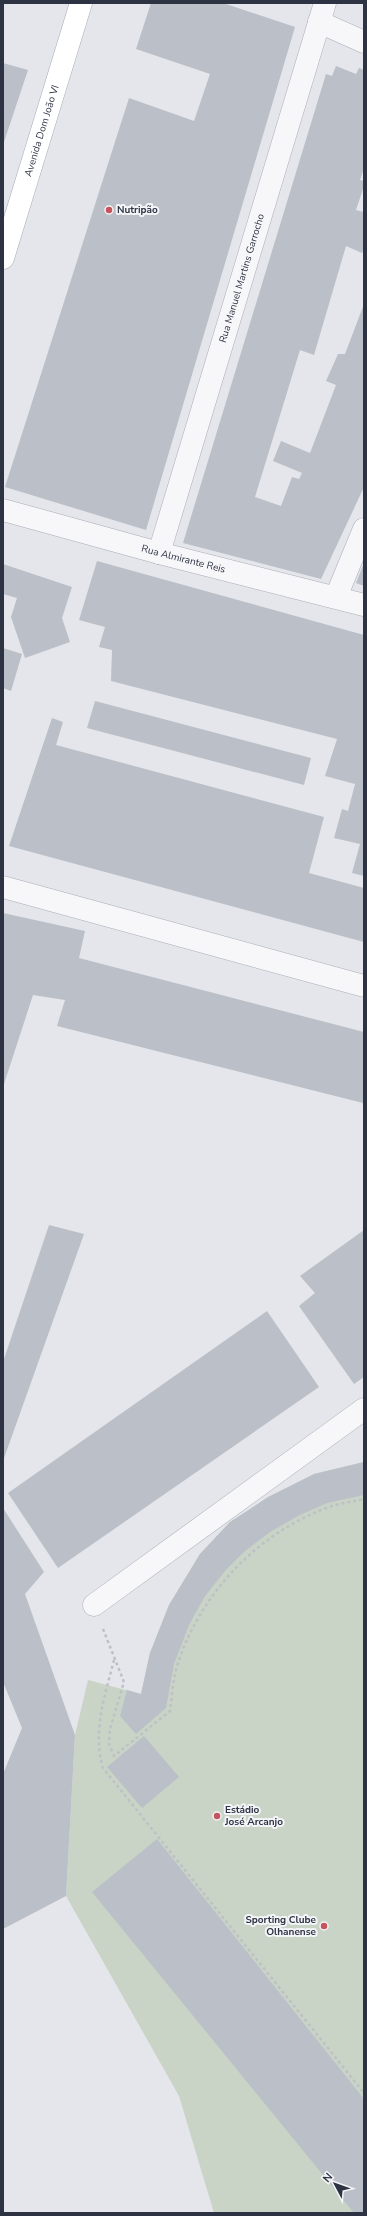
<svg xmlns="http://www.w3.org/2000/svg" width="367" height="2216" font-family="'Nunito Sans',sans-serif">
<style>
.green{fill:#c9d4c6}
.building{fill:#bbbfc7}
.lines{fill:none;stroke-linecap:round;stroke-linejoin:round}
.minor-casing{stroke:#a9adb5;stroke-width:23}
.major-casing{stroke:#a4aab6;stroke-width:23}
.path{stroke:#bec0c6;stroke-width:2.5;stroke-dasharray:3 3;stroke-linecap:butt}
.minor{stroke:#f7f7f9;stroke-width:22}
.major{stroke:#fff;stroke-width:22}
.poi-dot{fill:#c6535e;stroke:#f4f5f8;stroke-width:1.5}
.labels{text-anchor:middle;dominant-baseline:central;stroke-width:4;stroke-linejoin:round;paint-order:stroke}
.street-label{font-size:10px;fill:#2d3342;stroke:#f4f5f8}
.poi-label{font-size:10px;font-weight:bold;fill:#2d3342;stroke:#f4f5f8;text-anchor:start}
</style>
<rect width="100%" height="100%" fill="#e4e6eb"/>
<polygon class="green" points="364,1462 364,2213 214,2213 179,2096 66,1896 75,1735 88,1680 141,1694 150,1653 169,1605 200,1554 230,1522 314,1474"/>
<g class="building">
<polygon points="151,3 223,3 295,27 146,530 5,487 129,98 194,121 210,74 136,49"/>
<polygon points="3,63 28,70 3,145"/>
<polygon points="336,66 356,74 359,68 364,70 364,168 360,180 364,181 364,186 356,210 364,212 364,248 362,253 346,246 314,355 300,350 255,497 281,506 292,477 299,479 302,473 273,461 281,441 310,453 336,385 326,381 338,354 345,354 364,304 364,487 321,579 183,543 326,74 332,76"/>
<polygon points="97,561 364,635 364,876 352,873 360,844 334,838 342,809 348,811 355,784 325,776 337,739 111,681 112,650 99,647 105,627 79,620"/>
<polygon points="364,563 364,586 356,583"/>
<polygon points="3,564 72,587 62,618 70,642 25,658 11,617 17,598 3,594"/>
<polygon points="3,648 22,654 11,691 3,688"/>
<polygon points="95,701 311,758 304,785 87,728"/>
<polygon points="52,718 63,722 56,745 324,817 309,873 364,888 364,942 9,846"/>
<polygon points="3,913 85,931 79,958 364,1032 363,1103 57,1026 65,1000 33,995 3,1087"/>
<polygon points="49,1225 84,1234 3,1461 3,1362"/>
<polygon points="364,1230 364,1377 354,1384 299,1306 315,1293 300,1276"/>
<polygon points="267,1311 319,1387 58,1568 8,1493"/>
<polygon points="364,1462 364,1495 327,1503 298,1516 270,1532 245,1551 225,1571 205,1596 189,1625 174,1664 166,1708 136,1734 120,1716 127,1690 141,1694 150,1653 169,1605 200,1554 230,1522 268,1497 314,1474"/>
<polygon points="3,1508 44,1572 25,1594 75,1735 66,1896 3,1929 3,1774 22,1728 3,1682"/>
<polygon points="144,1736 179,1777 142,1808 107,1767"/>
<polygon points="157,1839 364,2099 364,2213 354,2213 92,1892"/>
</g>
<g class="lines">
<g class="minor-casing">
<g id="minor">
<polyline points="319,22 364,42"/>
<path id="s1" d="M 3,510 L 159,553 L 364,605"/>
<path id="s2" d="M 159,553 L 325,3"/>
<polyline points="336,597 364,529"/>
<polyline points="3,887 364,986"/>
<polyline points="94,1605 364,1409"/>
</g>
</g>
<g class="major-casing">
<g id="major">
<path id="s3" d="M 3,258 L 81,3"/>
</g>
</g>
<g class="path">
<path d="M 103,1629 L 124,1682 L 110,1729 L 109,1744 L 114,1756 L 170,1711 C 172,1696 173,1680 177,1666 C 200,1594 257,1533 329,1507 C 340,1503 352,1502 364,1499"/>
<path d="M 114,1660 C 105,1696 92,1731 103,1768 L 364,2093"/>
</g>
<use href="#minor" class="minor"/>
<use href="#major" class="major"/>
</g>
<g class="poi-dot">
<circle cx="109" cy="210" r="4"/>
<circle cx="217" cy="1816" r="4"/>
<circle cx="324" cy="1926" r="4"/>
</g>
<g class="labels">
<g class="street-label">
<text stroke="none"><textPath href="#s3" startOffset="133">Avenida Dom João VI</textPath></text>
<text stroke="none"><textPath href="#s2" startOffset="287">Rua Manuel Martins Garrocho</textPath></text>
<text stroke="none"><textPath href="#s1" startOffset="187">Rua Almirante Reis</textPath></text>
</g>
<g class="poi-label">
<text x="117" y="210">Nutripão</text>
<text x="225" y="1810">Estádio<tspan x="225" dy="12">José Arcanjo</tspan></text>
<text x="316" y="1920" text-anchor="end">Sporting Clube<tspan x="316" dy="12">Olhanense</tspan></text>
</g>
</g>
<rect width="367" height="2216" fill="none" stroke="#2d3342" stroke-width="8"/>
<g transform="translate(335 2184) rotate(311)" stroke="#f4f5f8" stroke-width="3" paint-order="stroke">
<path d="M0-3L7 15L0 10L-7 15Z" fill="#2d3342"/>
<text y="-6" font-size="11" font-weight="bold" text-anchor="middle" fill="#2d3342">N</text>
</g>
</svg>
